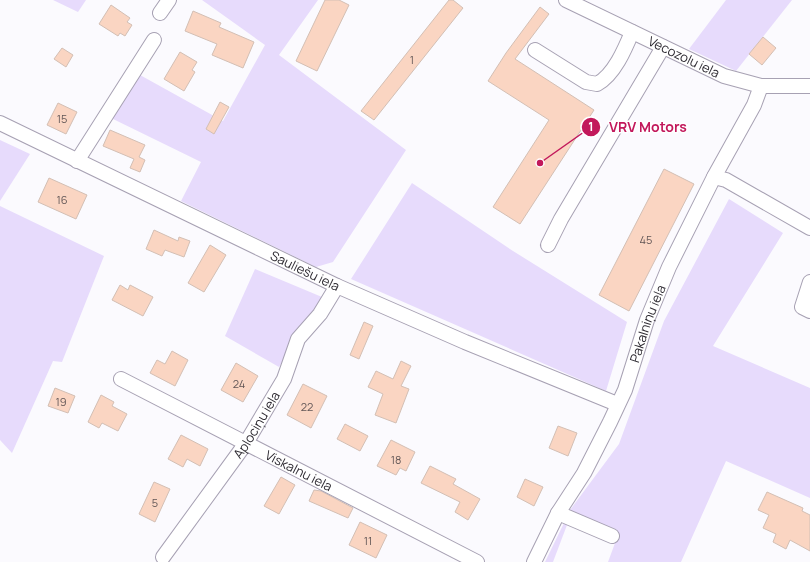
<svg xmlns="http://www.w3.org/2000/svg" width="810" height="562" font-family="Manrope,sans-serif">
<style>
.green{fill:#e7dbfc}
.building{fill:#fad5c2;stroke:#d3bfb4}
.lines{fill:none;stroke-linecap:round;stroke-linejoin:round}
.minor-casing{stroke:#a7a1b3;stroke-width:16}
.minor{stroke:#fff;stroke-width:14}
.labels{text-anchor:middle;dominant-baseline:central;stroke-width:3;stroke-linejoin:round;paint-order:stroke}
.number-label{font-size:11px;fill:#615656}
.street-label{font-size:13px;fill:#2e2b32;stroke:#fff}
.leader{fill:none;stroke:#c2185b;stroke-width:1.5}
.callout-dot{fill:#c2185b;stroke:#fff;stroke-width:1.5}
.mark-label{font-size:12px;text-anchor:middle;font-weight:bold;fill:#fff}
.callout-label{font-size:14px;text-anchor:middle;font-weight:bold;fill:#c2185b;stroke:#fff;stroke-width:3;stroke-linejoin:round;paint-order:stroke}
</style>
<rect width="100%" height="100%" fill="#fbfafe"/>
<g class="green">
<polygon points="53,0 86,0 78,12"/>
<polygon points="202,0 318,0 279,55 406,150 333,262 316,267 181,201 201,162 111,118 140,75 223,121 265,45"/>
<polygon points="726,0 792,0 736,71 689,49"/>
<polygon points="0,140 30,154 0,201"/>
<polygon points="412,183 513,251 627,322 606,391 351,279"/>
<polygon points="729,199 783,233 713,346 810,388 810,498 726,461 681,562 608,562 618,535 615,529 572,513 570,510 619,444 664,321"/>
<polygon points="0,206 104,256 62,362 53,361 12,453 0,440"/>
<polygon points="255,269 322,297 279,367 225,336"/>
<polygon points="564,523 567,525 553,562 545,562"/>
</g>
<g class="building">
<polygon points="325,0 339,0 349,5 317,71 296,61"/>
<polygon points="449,0 453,0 463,8 374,120 361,111"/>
<polygon points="111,5 130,18 127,22 132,25 125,36 120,33 118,36 99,24"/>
<polygon points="540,7 549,14 515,59 594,110 520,224 493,207 549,120 488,81 506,53"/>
<polygon points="193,11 221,23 219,27 254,42 243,68 212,55 217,44 185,31"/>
<polygon points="763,37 776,48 762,65 749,54"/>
<polygon points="62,48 73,55 66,67 54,59"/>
<polygon points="180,52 197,62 192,70 195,72 184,91 164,79"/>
<polygon points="220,102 229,107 214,134 206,129"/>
<polygon points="58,103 77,112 66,134 47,125"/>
<polygon points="110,130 145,145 139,157 145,160 140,172 130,168 134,159 103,146"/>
<polygon points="664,169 694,184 629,311 599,295"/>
<polygon points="49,178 87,195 76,219 38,202"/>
<polygon points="154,230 178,241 179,237 190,241 184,257 165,250 162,256 146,249"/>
<polygon points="210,245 226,255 204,292 188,283"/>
<polygon points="120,285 128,290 130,285 153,297 143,316 112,300"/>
<polygon points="364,322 373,326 359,359 350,355"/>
<polygon points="172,351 188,360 175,386 150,373 157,360 165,364"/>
<polygon points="401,361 411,366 401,386 409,389 396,423 375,415 383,394 368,387 376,371 393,379"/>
<polygon points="236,363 258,376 243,402 221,390"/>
<polygon points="303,384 327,396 311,428 287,415"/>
<polygon points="55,388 75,396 68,413 48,406"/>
<polygon points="101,395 114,402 112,406 127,414 118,431 102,423 99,428 88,422"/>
<polygon points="345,424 368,436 360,451 337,439"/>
<polygon points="558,426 577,433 568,456 549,448"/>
<polygon points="181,435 208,449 200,466 187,459 183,467 168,459"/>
<polygon points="391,440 415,452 406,471 400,468 396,475 377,466"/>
<polygon points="430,466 456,479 453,484 480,499 468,520 455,512 460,502 421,483"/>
<polygon points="281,477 295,485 279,514 264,506"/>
<polygon points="525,479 543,487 534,506 517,497"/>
<polygon points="154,482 170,489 155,522 139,514"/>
<polygon points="314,490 321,491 353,508 348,518 309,501"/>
<polygon points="767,492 803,508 802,511 810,515 810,551 790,540 786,549 773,542 776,534 763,528 769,515 758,510"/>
<polygon points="360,522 387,535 376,558 349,545"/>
</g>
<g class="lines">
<g class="minor-casing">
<g id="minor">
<path id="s1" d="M 566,0 L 724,76 L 761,86 L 810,86"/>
<polyline points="160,13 169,0"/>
<path d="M 535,50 L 586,82 L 597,84 C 614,75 625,49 632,32"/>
<path id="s2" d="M 0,123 L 337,286 L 465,342 L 617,404"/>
<polyline points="77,161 154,40"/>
<polyline points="714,177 726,180 810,228"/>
<polyline points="548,245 561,219 663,47"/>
<polyline points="810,282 802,307 810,311"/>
<path id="s3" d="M 121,379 L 477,562"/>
<polyline points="558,513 612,536"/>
<path id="s4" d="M 163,557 L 246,443 L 284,379 L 298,339 L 320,314 L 337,286"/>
<path id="s5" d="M 534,562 L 558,513 L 584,473 L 610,422 L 625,390 L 647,320 L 669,267 L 714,177 L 754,105 L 761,86"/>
</g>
</g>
<use href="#minor" class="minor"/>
</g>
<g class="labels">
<g class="number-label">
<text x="412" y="59">1</text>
<text x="62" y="118">15</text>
<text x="62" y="199">16</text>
<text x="646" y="239">45</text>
<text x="239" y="383">24</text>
<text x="61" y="401">19</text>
<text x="307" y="406">22</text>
<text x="396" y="459">18</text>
<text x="155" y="502">5</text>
<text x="368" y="540">11</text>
</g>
<g class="street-label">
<text stroke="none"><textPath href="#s1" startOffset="131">Vecozolu iela</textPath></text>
<text stroke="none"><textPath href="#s2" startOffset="339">Sauliešu iela</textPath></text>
<text stroke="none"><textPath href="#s5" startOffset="265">Pakalniņu iela</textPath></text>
<text stroke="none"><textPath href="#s4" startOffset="162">Aplociņu iela</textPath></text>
<text stroke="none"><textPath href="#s3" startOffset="200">Viskalnu iela</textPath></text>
</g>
</g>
<path class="leader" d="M540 163L591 127"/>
<g class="callout-dot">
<circle cx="540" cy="163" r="4"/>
<circle cx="591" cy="127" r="10"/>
</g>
<g class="mark-label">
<text x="591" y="131">1</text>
</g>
<g class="callout-label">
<text x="648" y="132">VRV Motors</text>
</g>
</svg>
